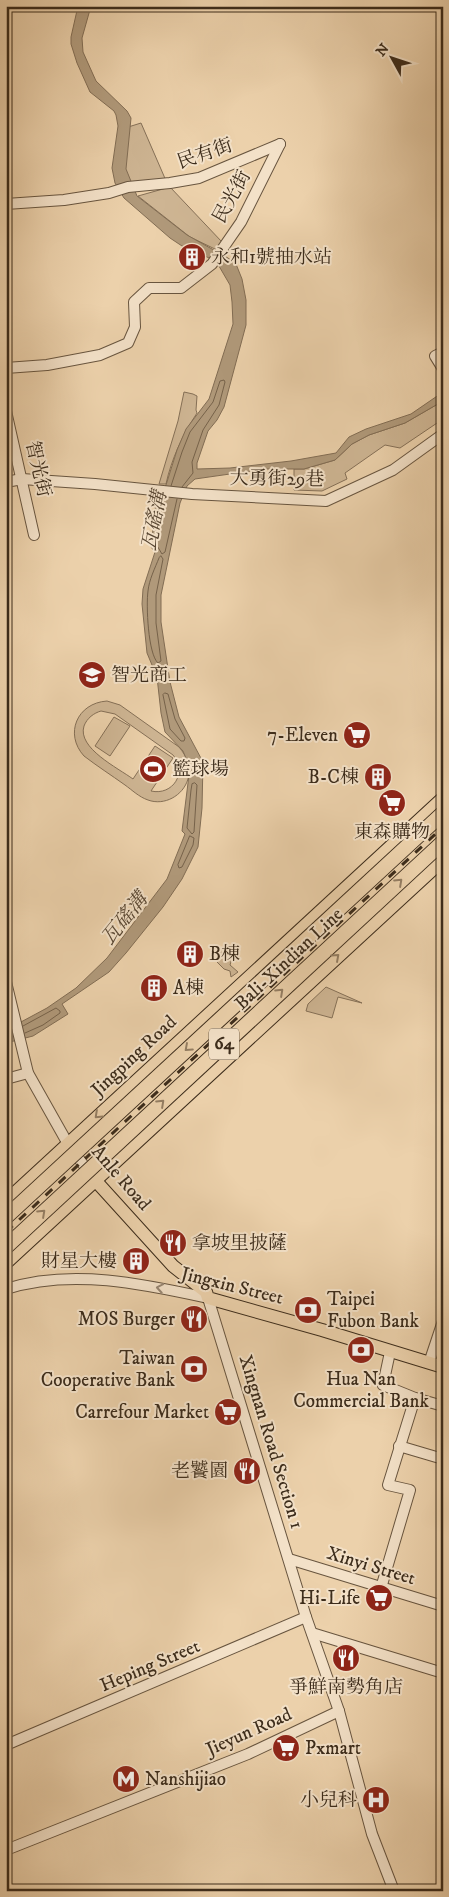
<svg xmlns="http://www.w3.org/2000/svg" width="449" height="1897" font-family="'IM FELL DW Pica','Noto Serif TC',serif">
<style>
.green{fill:#ceb593;stroke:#857057;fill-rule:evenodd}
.water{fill:#b0997a;stroke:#826d54}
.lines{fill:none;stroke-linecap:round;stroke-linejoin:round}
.shore{stroke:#76624a;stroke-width:1}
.minor-casing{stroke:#68553f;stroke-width:12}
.major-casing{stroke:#3c2c1b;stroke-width:14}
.minor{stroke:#f3e1c8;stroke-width:10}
.major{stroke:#ecd1ab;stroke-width:12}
.rail{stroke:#3c2c1b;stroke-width:3;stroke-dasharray:9 9;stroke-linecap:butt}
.highway-bridge-casing{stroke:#3c2c1b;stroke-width:16;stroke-linecap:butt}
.highway-bridge{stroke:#ecd1ab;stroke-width:14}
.oneway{stroke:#947e63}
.oneway2{stroke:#988672}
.labels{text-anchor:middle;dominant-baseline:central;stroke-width:4;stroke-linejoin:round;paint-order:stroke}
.shield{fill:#f3e1c8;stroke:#73624f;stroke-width:1}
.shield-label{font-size:18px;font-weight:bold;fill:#3c2c1b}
.street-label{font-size:19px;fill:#3c2c1b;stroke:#f3e1c8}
.poi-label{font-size:19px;fill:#3c2c1b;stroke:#f3e1c8;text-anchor:start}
.water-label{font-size:20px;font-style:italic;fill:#594733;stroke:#f3e1c8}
</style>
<rect width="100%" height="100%" fill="#ecd1ab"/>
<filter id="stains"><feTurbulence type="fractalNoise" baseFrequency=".004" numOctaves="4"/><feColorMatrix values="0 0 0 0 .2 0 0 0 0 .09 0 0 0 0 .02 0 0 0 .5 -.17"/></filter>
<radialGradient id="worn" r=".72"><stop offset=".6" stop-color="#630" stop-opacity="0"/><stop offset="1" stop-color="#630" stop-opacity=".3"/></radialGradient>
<g class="green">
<polygon points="141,123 167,183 127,189 121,153 125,128"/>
<polygon points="170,187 222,242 217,250 190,237 138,196"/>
<path d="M 184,392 L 193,394 L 197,396 L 196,410 L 197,413 C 183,434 171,460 166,484 L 159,484 L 178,421 Z"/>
<polygon points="443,401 443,419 400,448 385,445 345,473 347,479 322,491 294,490 294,469 304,469 335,460 352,444 369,435 405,423"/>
<path d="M 107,701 L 120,705 L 179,747 C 187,757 192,767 188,779 C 183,796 164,806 148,800 C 139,797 132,790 125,785 C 111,775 97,766 84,756 C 64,734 77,703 107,701 ZM 101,711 L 115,714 L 173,755 C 188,772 173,796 151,791 L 173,758 L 155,746 L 133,779 C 118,768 77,748 84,726 C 87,718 94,713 101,711 Z"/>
<polygon points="114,717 130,726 110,756 95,746"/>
<polygon points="219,949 233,955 230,965 238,972 231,977 230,971 224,969 217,962 223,956"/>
<polygon points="326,987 362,1003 338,997 332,1018 306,1011 308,1004"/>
</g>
<polygon class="water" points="78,6 91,6 82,38 83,52 96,81 127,111 131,118 126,169 137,196 187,235 228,258 236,264 242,279 246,300 246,325 224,407 217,420 208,431 197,463 197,469 230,468 291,461 336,453 349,437 366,429 411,414 443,392 443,401 405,423 369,435 352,444 335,460 304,469 265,469 195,479 187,486 180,503 161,595 161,622 170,682 179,717 203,762 202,808 198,847 182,879 163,907 126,953 109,972 62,1004 68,1014 33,1036 6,1043 6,1030 47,1008 76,988 107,958 167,879 185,834 182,831 189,775 188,763 183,751 165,732 161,713 157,677 147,653 142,604 143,589 155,552 151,547 156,501 166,485 177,450 186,429 209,399 233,324 232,302 230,285 216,261 182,246 170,238 124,198 115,183 112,168 118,126 116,115 114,111 90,92 77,63 71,44 71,37"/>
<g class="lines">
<g class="shore">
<polyline points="171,486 182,452 190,432 213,402 220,381 224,380 225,382 219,405 203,430 192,462 193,473 182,487"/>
<polyline points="165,498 160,506 156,544 162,554 165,552 177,499"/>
<path d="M 161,556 L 163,559 L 156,595 L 156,623 L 161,661 L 158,663 C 148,654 146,605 148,591 C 149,580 155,568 159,558 Z"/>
<polygon points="165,693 168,694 175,719 185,738 184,741 181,741 170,729 163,695"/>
<polygon points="195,783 197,785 194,832 192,834 187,828 191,790 192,784"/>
<polygon points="190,836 194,838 193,845 182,867 179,868 178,865"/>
<polyline points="23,1026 56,1008 60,1011 60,1013 43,1025 25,1033"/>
</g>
<g class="minor-casing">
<g id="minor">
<polyline points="6,204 64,200 109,193 128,187 170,183 199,178 280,144"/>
<polyline points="443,352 435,356 443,369"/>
<polyline points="6,368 47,365 100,355 128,343 135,327 134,302 149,288 181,288 212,264 241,222 280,144"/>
<polyline points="6,411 34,535"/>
<polyline points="6,482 22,479 95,484 192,494 326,501 393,470 443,434"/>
<polyline points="6,982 28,1073 68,1144 91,1175"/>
<polyline points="6,1079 28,1073"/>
<path d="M 6,1289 C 71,1268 144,1284 208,1298 L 306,1617 L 339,1711 L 372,1834 L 394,1891"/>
<polyline points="429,1363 443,1321"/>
<polyline points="415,1398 443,1406"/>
<polyline points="399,1446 443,1459"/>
<polyline points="289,1559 443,1606"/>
<polyline points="381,1588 410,1490 388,1485 415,1398 383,1385 390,1352"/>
<polyline points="312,1633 443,1673"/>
<polyline points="6,1745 306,1617"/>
<polyline points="6,1850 248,1754 339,1711"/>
</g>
</g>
<g class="major-casing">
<g id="major">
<polyline points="95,1180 173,1266 206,1292 208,1298 322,1330 443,1367"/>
<polyline points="6,1201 443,798"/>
<polyline points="6,1263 443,860"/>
</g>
</g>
<use href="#minor" class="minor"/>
<use href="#major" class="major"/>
<polyline class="rail" points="6,1232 443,827"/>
<g class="highway-bridge-casing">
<g id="highway-bridge">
<polyline points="6,1217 443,813"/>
<polyline points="6,1247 443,842"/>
</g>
</g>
<use href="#highway-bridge" class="highway-bridge"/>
</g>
<defs><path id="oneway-chevron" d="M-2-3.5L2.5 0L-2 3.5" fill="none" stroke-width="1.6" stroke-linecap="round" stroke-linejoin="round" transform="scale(1.25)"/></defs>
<g class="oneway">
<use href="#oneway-chevron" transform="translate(399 882) rotate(-43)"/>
<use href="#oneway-chevron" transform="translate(336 957) rotate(-42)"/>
<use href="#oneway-chevron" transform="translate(280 992) rotate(-43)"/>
<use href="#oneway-chevron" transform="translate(188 1048) rotate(138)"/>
<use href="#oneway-chevron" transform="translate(161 1103) rotate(-43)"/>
<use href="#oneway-chevron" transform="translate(98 1115) rotate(137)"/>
<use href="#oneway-chevron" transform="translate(42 1213) rotate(-43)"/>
</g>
<use class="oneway2" href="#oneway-chevron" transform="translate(160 1288) rotate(-170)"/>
<defs>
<g id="building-disc" transform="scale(1.4375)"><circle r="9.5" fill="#8f2418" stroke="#f3e1c8"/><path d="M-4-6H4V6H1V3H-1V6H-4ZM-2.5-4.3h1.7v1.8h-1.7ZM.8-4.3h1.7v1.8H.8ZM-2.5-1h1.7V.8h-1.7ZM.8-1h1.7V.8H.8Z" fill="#fff"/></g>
<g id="school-disc" transform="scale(1.4375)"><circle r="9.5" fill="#8f2418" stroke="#f3e1c8"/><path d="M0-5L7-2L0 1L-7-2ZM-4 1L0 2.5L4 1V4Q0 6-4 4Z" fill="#fff"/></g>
<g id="supermarket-disc" transform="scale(1.4375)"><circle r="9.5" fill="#8f2418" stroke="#f3e1c8"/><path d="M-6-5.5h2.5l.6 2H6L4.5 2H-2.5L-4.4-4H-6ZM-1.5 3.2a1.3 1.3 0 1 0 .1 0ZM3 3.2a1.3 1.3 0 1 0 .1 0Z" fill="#fff"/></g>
<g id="stadium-disc" transform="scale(1.4375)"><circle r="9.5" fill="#8f2418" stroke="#f3e1c8"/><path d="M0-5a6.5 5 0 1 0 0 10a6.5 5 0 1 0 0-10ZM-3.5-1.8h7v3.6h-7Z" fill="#fff"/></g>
<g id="restaurant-disc" transform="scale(1.4375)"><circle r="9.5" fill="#8f2418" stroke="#f3e1c8"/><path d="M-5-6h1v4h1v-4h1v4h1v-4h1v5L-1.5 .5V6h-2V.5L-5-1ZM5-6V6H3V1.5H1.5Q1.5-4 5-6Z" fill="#fff"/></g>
<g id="bank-disc" transform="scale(1.4375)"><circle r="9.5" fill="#8f2418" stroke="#f3e1c8"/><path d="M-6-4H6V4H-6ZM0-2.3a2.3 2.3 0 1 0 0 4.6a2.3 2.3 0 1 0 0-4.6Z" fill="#fff"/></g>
<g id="metro-disc" transform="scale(1.4375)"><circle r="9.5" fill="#8f2418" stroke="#f3e1c8"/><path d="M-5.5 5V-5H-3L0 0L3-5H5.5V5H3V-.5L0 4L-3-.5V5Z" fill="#fff"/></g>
<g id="hospital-disc" transform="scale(1.4375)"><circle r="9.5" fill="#8f2418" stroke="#f3e1c8"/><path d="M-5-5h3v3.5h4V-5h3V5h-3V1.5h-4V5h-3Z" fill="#fff"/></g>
</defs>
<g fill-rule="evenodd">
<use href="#building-disc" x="192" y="257"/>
<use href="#school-disc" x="92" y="675"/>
<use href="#supermarket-disc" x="357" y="735"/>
<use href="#stadium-disc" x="153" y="769"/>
<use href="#building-disc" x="378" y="777"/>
<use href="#supermarket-disc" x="392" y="803"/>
<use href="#building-disc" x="190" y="954"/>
<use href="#building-disc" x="154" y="988"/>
<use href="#restaurant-disc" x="173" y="1243"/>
<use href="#building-disc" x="136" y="1261"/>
<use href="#bank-disc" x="308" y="1310"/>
<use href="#restaurant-disc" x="194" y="1319"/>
<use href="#bank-disc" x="361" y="1350"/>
<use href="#bank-disc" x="194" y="1369"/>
<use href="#supermarket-disc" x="228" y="1412"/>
<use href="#restaurant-disc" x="247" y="1471"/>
<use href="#supermarket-disc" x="379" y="1598"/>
<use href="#restaurant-disc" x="346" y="1658"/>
<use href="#supermarket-disc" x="286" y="1748"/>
<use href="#metro-disc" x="126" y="1779"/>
<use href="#hospital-disc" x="376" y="1800"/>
</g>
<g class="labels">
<rect class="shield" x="209" y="1028.5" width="30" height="31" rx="4"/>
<g class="shield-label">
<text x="224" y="1044">64</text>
</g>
<g class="street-label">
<text transform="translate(205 154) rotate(-19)">民有街</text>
<text transform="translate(232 197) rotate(-61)">民光街</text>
<text transform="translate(38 469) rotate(77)">智光街</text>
<text transform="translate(277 479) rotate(1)">大勇街29巷</text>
<text transform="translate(289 959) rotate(-43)">Bali-Xindian Line</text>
<text transform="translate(134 1056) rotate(-43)">Jingping Road</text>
<text transform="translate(121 1178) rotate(49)">Anle Road</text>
<text transform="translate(232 1286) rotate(14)">Jingxin Street</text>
<text transform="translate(271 1442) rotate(73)">Xingnan Road Section 1</text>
<text transform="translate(371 1566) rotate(17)">Xinyi Street</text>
<text transform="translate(150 1666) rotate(-23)">Heping Street</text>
<text transform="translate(249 1732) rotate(-24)">Jieyun Road</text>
</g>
<g class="poi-label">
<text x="211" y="257">永和1號抽水站</text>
<text x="111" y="675">智光商工</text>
<text x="338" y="735" text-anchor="end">7-Eleven</text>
<text x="172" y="769">籃球場</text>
<text x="359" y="777" text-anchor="end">B-C棟</text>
<text x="392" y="832" text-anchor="middle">東森購物</text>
<text x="209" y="954">B棟</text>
<text x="173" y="988">A棟</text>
<text x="192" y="1243">拿坡里披薩</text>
<text x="117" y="1261" text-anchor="end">財星大樓</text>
<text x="327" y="1299">Taipei<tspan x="327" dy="22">Fubon Bank</tspan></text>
<text x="175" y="1319" text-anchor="end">MOS Burger</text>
<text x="175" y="1358" text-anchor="end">Taiwan<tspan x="175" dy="22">Cooperative Bank</tspan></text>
<text x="361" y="1379" text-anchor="middle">Hua Nan<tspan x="361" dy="22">Commercial Bank</tspan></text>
<text x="209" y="1412" text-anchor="end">Carrefour Market</text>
<text x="228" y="1471" text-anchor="end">老饕園</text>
<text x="360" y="1598" text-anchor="end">Hi-Life</text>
<text x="346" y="1687" text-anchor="middle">爭鮮南勢角店</text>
<text x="305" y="1748">Pxmart</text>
<text x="145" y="1779">Nanshijiao</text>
<text x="357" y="1800" text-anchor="end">小兒科</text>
</g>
<g class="water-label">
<text transform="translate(155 521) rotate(-79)">瓦磘溝</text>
<text transform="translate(125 919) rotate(-51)">瓦磘溝</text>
</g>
</g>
<rect width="449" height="1897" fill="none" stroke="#ecd1ab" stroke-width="25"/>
<rect x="8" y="8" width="434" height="1882" fill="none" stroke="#3c2c1b" stroke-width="2.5"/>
<rect x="12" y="12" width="424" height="1872" fill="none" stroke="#3c2c1b"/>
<g transform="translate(392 58) rotate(310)" stroke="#f3e1c8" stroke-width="4" paint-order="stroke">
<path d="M0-4L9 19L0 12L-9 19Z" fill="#3c2c1b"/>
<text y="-8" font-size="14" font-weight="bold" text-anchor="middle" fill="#3c2c1b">N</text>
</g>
<rect width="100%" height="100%" filter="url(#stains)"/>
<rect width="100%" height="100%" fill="url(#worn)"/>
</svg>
